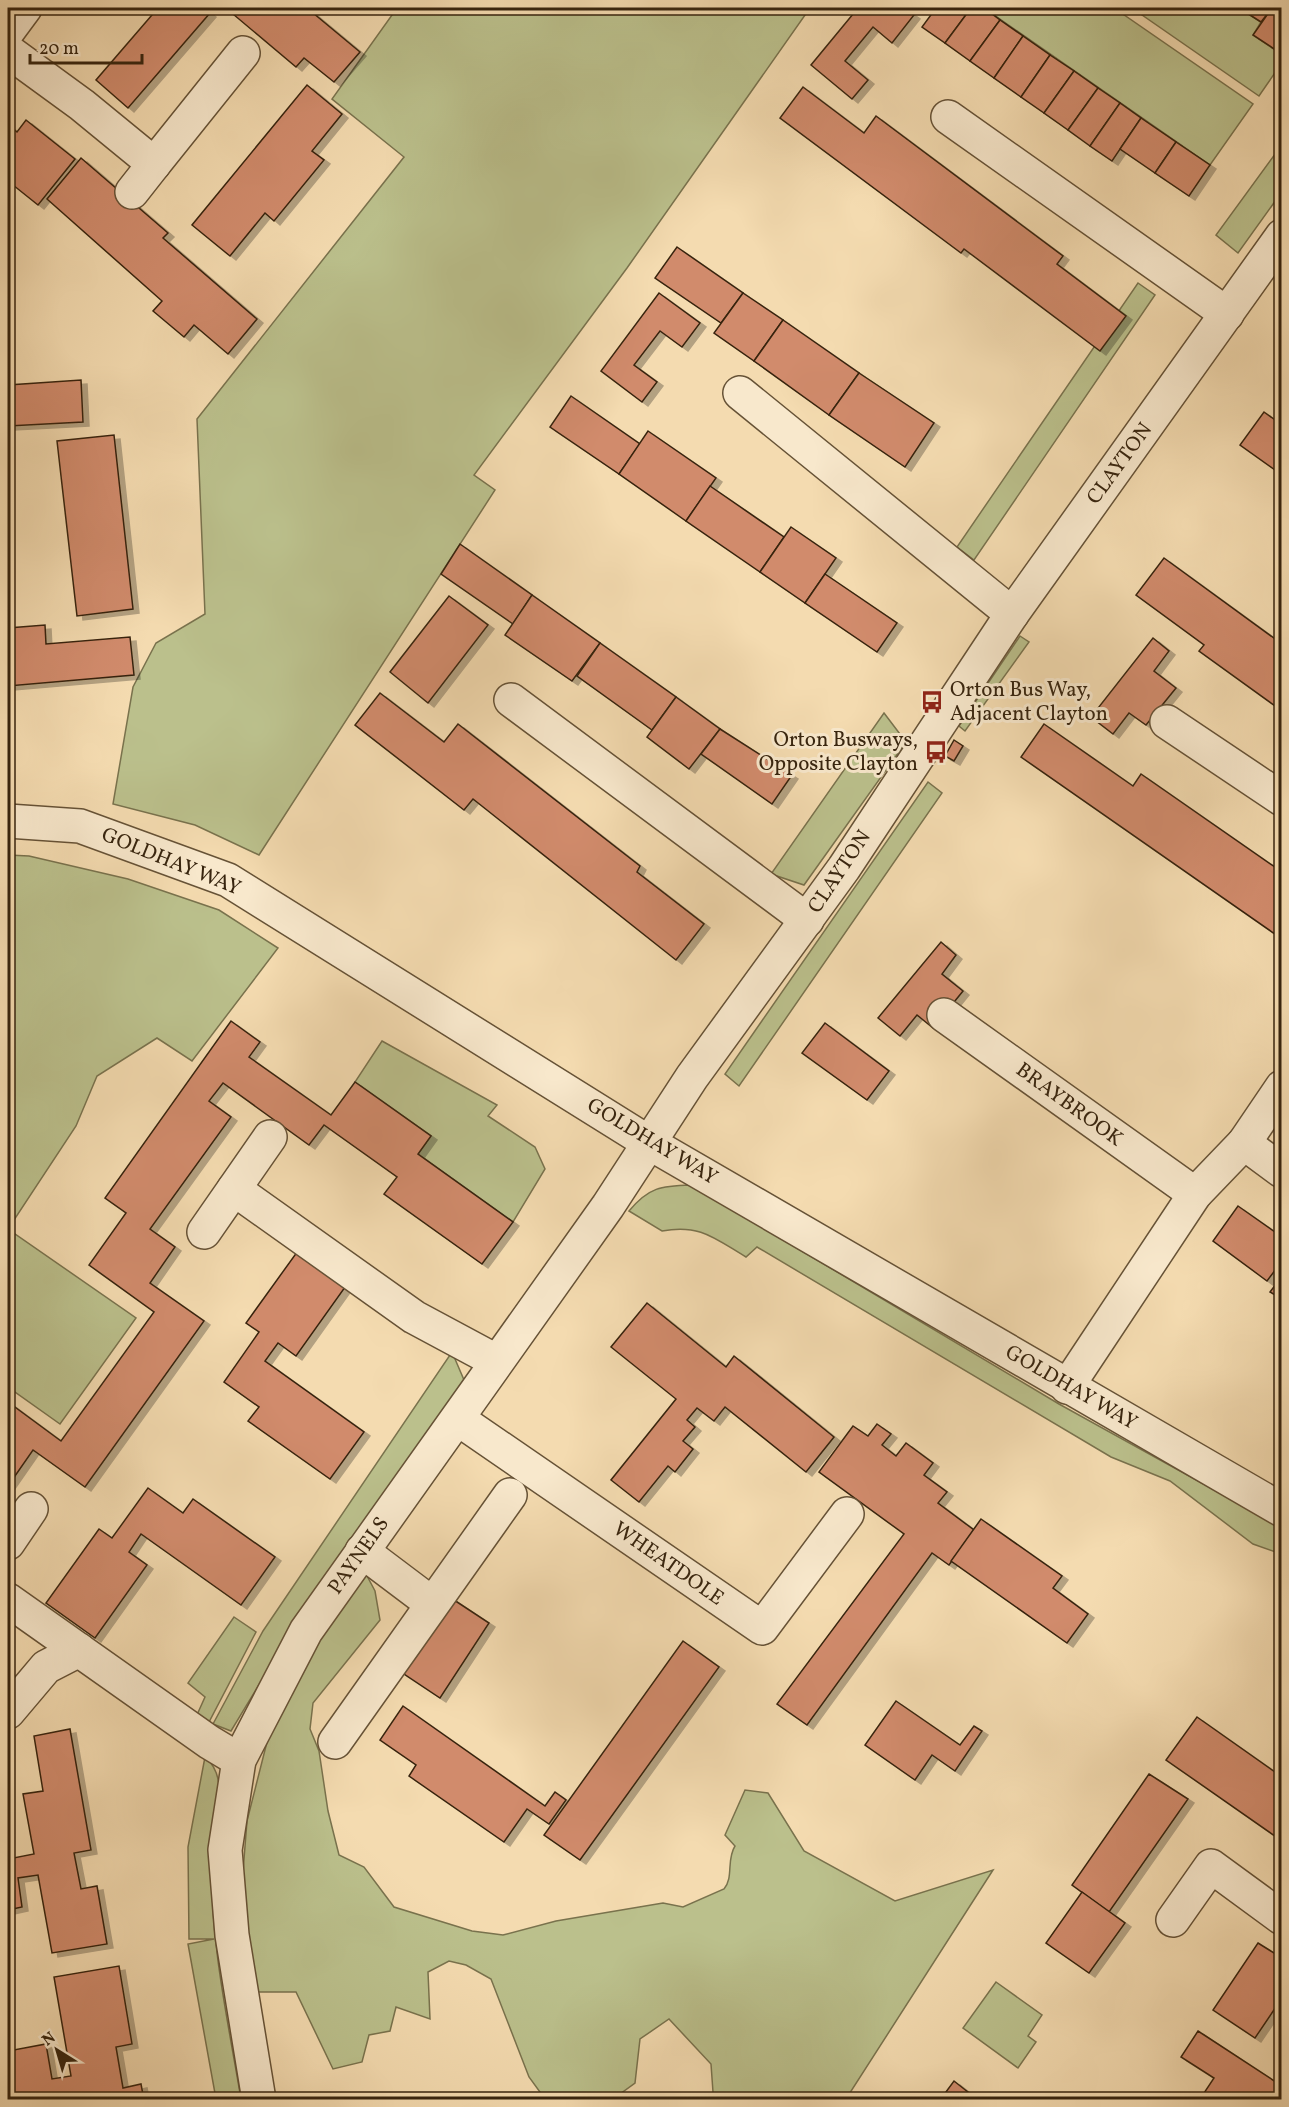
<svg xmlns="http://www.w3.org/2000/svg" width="1289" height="2107" font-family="Vollkorn,serif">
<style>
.green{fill:#bbc08c;stroke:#79724d;stroke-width:1.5}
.building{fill:#d18b6c;stroke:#37240e;stroke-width:1.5;filter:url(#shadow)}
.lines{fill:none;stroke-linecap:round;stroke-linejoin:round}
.minor-casing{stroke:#665236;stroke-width:36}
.tertiary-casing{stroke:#665236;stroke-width:36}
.minor{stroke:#f8e8cc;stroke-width:33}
.tertiary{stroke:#f8e8cc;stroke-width:33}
.labels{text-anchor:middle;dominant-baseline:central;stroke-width:6;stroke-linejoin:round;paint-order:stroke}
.street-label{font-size:21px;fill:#37240e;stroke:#f8e8cc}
.poi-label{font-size:21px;fill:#37240e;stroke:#f8e8cc;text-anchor:start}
</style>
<defs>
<filter id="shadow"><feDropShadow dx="6" dy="4" stdDeviation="0" flood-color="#0004"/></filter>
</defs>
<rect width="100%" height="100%" fill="#f4dbb0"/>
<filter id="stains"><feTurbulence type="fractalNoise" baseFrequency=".00333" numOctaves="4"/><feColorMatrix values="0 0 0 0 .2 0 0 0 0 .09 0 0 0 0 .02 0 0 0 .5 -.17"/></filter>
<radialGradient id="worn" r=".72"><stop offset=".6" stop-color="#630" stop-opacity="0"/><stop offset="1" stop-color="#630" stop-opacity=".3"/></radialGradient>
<g class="green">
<polygon points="397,8 810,8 627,268 474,475 495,490 259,855 195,825 113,804 133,687 156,643 205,614 197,419 404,157 332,99"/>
<polygon points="984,8 1114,8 1253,104 1210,165"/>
<polygon points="1132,8 1239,8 1261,22 1253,35 1281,54 1281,64 1259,96"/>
<polygon points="1281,146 1281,193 1238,253 1216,235"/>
<polygon points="1138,283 1155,295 974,560 957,547"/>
<polygon points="1020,636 1029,642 965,731 959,726"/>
<polygon points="884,713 906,742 804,885 771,874"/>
<polygon points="928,782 942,793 739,1086 725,1074"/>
<polygon points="8,855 29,856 128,879 219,910 278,948 192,1061 157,1038 97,1076 76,1126 8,1229 136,1318 60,1424 8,1387"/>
<polygon points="382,1041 497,1105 488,1116 535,1147 545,1169 513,1222 418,1154 431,1136 355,1082"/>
<path d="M 691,1185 L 1059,1404 L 1281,1527 L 1281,1554 L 1253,1544 L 1170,1481 L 1111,1457 L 757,1247 L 746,1257 C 714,1238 700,1224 662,1231 L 629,1211 C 649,1187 661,1186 691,1185 Z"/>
<polygon points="452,1352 464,1380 283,1645 231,1731 213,1724 263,1631"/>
<path d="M 366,1574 L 375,1591 L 380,1620 L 313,1703 L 310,1729 L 319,1751 L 328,1811 L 339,1855 L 364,1867 L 394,1907 L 472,1931 L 503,1935 L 556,1921 L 663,1903 L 683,1907 L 724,1889 C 734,1877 726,1860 735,1846 L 725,1835 L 745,1790 L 768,1793 L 804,1851 L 895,1901 L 993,1870 L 846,2099 L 706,2099 L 713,2092 L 711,2064 L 669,2019 L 640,2039 L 635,2083 L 613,2099 L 545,2099 L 529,2077 L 491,1979 L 466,1965 L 449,1961 L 428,1972 L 430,2019 L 396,2007 L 390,2031 L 369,2035 L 362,2062 L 333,2069 L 296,1992 L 256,1992 L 241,1897 L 247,1821 L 267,1742 L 278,1708 L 318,1639 Z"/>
<polygon points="234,1617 256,1632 209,1722 196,1717 205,1697 188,1683"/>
<path d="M 205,1757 C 233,1780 213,1830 212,1862 C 210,1942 228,2021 241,2099 L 216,2099 L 188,1944 L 214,1939 L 189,1939 L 188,1847 Z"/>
<polygon points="996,1982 1042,2015 1028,2036 1036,2042 1018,2068 963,2028"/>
</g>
<g class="building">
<polygon points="158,8 204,8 210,13 128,108 96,80"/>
<polygon points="229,8 307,8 360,52 334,82 304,58 296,67 227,9"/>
<polygon points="858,8 904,8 914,15 892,43 873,27 845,61 868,80 852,99 811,65"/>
<polygon points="922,8 936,8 931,14"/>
<polygon points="936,8 971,8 945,43 922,27"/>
<polygon points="971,8 984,8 1000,20 970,61 945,43"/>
<polygon points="1239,8 1272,8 1261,22"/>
<polygon points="1272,8 1282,8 1282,54 1253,35"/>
<polygon points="1000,20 1023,36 994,78 970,61"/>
<polygon points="1023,36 1050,55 1021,97 994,78"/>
<polygon points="1050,55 1074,71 1044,113 1021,97"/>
<polygon points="1074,71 1098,88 1068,130 1044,113"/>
<polygon points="307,85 342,114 312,151 324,160 274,221 265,213 230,256 192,225"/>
<polygon points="803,87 864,133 876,116 1063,256 1057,264 1126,316 1100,351 964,249 961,253 780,118"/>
<polygon points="1098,88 1120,103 1090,146 1068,130"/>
<polygon points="1120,103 1141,118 1112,161 1090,146"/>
<polygon points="1141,118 1176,142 1155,173 1120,149"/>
<polygon points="26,120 75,159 38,205 8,181 8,125 17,132"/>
<polygon points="1176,142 1210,165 1189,196 1155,173"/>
<polygon points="81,158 168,233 163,238 257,319 228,354 194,325 184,337 153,311 162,301 47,199"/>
<polygon points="677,247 743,293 721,323 655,278"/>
<polygon points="659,293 700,323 682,347 660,331 634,365 657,382 642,402 601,371"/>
<polygon points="743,293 783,320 754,361 714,333"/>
<polygon points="783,320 859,373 829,415 754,361"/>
<polygon points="859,373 934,423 905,467 829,415"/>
<polygon points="81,380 83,422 8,426 8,385"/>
<polygon points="571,396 640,444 619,474 550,427"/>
<polygon points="1264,412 1282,425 1282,475 1240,445"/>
<polygon points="648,431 716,478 686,521 619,474"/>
<polygon points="114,435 133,609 77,616 57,441"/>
<polygon points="710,486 784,537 760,572 686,521"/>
<polygon points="791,527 836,558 805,603 760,572"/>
<polygon points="460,544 532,595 513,624 441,574"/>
<polygon points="1164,558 1282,644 1282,711 1199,651 1204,645 1136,595"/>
<polygon points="825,574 897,623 877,652 805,603"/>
<polygon points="532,595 600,643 572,681 505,635"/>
<polygon points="449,596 488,625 428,703 390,672"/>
<polygon points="45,625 46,644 130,637 134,675 8,686 8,628"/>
<polygon points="1153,638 1169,651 1154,671 1176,688 1146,725 1129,713 1113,734 1091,717"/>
<polygon points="600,643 676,697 652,730 577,676"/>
<polygon points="380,693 444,742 458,724 640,866 637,872 704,924 676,960 473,799 464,810 355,725"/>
<polygon points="676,697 720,729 689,769 647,737"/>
<polygon points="1044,724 1133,786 1141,774 1282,872 1282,882 1278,887 1282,890 1282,939 1021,757"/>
<polygon points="720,729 792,775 772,804 701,754"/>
<polygon points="954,740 963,746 954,761 945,756"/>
<polygon points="941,942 956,955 942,974 963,991 933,1028 917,1015 900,1036 878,1018"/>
<polygon points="231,1021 260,1042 249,1057 331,1115 355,1082 431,1136 418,1154 513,1222 482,1264 384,1194 397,1177 324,1125 309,1145 223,1083 209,1101 231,1117 150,1229 175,1247 150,1283 204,1321 85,1487 33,1450 8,1486 8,1402 61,1441 154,1312 89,1265 126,1213 105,1198"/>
<polygon points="825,1023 889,1071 867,1100 802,1053"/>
<polygon points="1238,1206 1282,1237 1282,1261 1267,1281 1213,1241"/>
<polygon points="300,1248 348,1283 296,1356 278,1343 265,1361 364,1432 330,1479 248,1421 259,1407 224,1382 259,1332 246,1323"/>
<polygon points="1282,1276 1282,1299 1270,1292"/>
<polygon points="647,1303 726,1367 734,1356 834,1437 806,1472 725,1407 714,1421 697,1408 687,1420 695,1427 683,1441 693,1449 675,1472 668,1466 639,1502 611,1480 676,1399 611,1347"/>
<polygon points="877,1424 891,1434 882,1445 896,1456 906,1443 933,1463 924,1475 947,1492 938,1503 974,1530 949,1565 932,1553 807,1725 777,1704 904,1534 819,1472 853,1426 868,1436"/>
<polygon points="148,1488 183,1513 193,1499 275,1557 241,1605 141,1534 129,1552 147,1565 95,1638 46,1603 99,1529 112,1538"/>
<polygon points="981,1519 1062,1576 1053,1588 1088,1614 1067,1643 951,1561"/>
<polygon points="451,1598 489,1623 440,1698 401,1672"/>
<polygon points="683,1641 719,1667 580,1860 544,1835"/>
<polygon points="896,1701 960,1745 974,1726 982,1731 955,1771 932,1755 915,1780 865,1745"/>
<polygon points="403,1706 545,1806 555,1792 566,1800 549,1824 527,1809 504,1842 409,1776 416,1765 380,1740"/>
<polygon points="1197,1717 1282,1777 1282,1841 1166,1760"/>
<polygon points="70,1729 91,1850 74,1853 81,1889 97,1886 107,1944 52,1953 38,1875 18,1878 22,1907 8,1910 8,1859 34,1854 23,1794 43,1791 34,1736"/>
<polygon points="1149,1774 1188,1799 1109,1912 1072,1885"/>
<polygon points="1082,1892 1125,1923 1089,1973 1046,1943"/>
<polygon points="1258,1943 1282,1958 1282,1998 1255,2038 1213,2010"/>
<polygon points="119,1966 132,2044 116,2047 123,2088 141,2084 144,2100 82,2100 81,2094 50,2100 8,2100 8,2051 46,2044 52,2079 71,2076 54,1977"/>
<polygon points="1198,2031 1282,2086 1282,2100 1207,2100 1202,2096 1214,2078 1181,2057"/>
<polygon points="954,2081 978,2100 940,2100"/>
</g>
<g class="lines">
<g class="minor-casing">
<g id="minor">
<polyline points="8,31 25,8"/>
<polyline points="8,51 82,105 154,164 243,53"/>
<polyline points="948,117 1227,314"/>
<polyline points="132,192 154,164"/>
<polyline points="740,393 1012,614"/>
<polyline points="511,700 807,920"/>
<polyline points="1167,722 1282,799"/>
<polyline points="944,1015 1195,1194"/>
<polyline points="1244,1143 1282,1171"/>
<polyline points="234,1189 414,1317 496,1361"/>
<polyline points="204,1232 270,1137"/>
<polyline points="1067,1387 1195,1194 1244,1143 1282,1087"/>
<polyline points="458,1419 762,1628 847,1514"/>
<polyline points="8,1543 31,1509"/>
<polyline points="362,1551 431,1603"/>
<polyline points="8,1600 209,1742 239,1760"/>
<polyline points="8,1712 46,1667 79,1650"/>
<polyline points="335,1742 510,1495"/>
<polyline points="1173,1920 1211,1866 1282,1918"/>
<polyline points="259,2100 232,1935 225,1850 239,1760 306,1631 608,1206 692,1077 844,868 1012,614 1282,236"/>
</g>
</g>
<g class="tertiary-casing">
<polyline id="tertiary" points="8,821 80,826 228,880 651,1144 1282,1510"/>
</g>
<use href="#minor" class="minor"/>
<use href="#tertiary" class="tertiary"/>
</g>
<defs>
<g id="bus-bare" transform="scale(1.8)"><path d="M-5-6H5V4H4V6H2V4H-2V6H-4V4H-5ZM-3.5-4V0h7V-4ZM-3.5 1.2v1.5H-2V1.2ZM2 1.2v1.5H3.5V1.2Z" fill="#8f2418" stroke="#f8e8cc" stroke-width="2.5" paint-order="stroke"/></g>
</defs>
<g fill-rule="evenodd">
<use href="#bus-bare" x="932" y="702"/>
<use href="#bus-bare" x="936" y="752"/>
</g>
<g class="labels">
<g class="street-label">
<text transform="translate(1120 464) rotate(-54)">CLAYTON</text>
<text transform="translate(171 862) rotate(22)">GOLDHAY WAY</text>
<text transform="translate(840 872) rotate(-56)">CLAYTON</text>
<text transform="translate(1069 1105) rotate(36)">BRAYBROOK</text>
<text transform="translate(652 1142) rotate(31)">GOLDHAY WAY</text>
<text transform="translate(1071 1388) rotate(30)">GOLDHAY WAY</text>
<text transform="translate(359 1556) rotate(-55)">PAYNELS</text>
<text transform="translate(668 1564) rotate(35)">WHEATDOLE</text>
</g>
<g class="poi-label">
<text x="950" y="690">Orton Bus Way,<tspan x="950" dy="24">Adjacent Clayton</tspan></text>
<text x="918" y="740" text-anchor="end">Orton Busways,<tspan x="918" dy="24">Opposite Clayton</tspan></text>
</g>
</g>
<rect width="1289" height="2107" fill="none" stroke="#f4dbb0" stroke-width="30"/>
<rect x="9" y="9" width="1271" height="2089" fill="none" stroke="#37240e" stroke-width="3"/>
<rect x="15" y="15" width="1259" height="2077" fill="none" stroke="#37240e" stroke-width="1.5"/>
<g transform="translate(57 2050) rotate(323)" stroke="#f8e8cc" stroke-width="4.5" paint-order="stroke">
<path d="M0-4.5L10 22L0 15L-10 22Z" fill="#37240e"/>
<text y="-9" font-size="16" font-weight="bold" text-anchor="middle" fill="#37240e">N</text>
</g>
<path d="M30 54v9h112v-9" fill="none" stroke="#37240e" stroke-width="3"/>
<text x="39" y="54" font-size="18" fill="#37240e" stroke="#f8e8cc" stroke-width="4.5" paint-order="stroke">20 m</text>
<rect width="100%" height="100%" filter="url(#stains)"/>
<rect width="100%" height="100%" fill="url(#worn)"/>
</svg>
